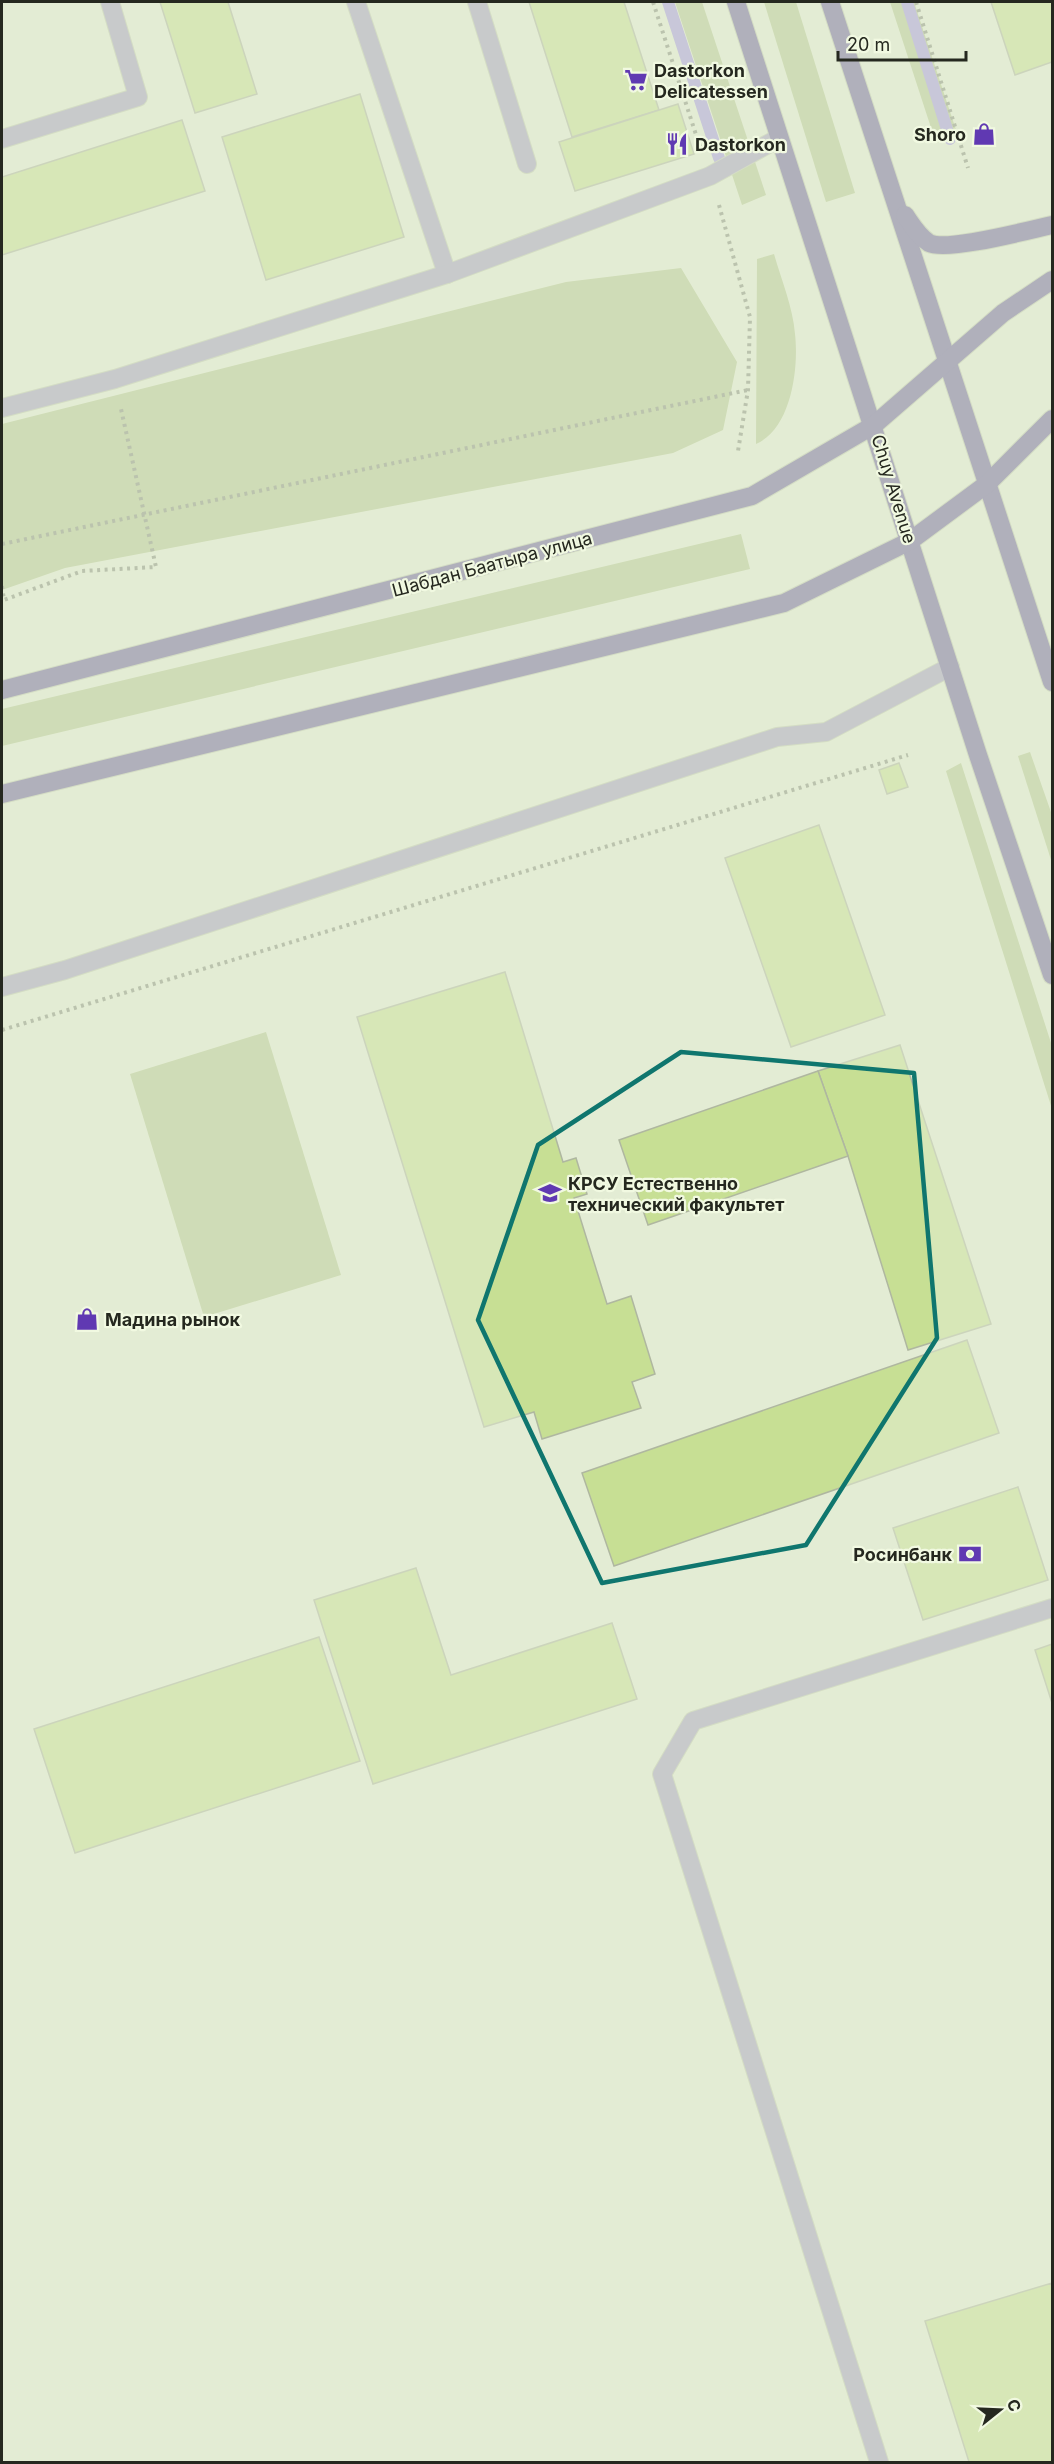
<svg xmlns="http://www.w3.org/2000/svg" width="1054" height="2464" font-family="Inter,sans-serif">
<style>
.green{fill:#b6c794}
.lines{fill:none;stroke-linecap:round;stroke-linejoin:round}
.stream{stroke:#a799df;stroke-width:12}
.building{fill:#c7df94;stroke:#afb7a0;stroke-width:1.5}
.minor-casing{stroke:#c1c9b3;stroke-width:20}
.major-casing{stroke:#c1c9b3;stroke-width:20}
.path{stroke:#8a9180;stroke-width:4;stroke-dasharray:3 4.5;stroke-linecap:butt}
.minor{stroke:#a6a1c1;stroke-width:18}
.major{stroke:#71669d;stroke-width:18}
.marked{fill:none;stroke:#0f766e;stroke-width:4.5;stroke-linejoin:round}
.labels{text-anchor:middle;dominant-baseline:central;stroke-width:4.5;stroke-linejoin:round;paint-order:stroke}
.poi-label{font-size:18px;font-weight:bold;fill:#25281f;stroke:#f1f9e1;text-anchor:start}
.street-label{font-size:18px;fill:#25281f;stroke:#f1f9e1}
</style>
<rect width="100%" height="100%" fill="#e3ecd4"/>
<g class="green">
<polygon points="675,2 702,2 766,195 742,205"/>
<polygon points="764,2 796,2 855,193 826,202"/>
<polygon points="890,2 914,2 958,136 936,143"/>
<path d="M 774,254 C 781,279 793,307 795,334 C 799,369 791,429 756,444 L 757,259 Z"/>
<polygon points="681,268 737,362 723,430 673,453 65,568 2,590 2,424 566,282"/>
<polygon points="741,534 750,569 2,746 2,709"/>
<polygon points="1030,752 1052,815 1052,863 1018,756"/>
<polygon points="961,763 1052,1046 1052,1109 946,771"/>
<polygon points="266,1032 341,1275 204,1317 130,1074"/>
</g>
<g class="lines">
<g class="stream">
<polyline points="668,2 719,158"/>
<polyline points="907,2 950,139"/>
</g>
</g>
<g class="building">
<polygon points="160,2 228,2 257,94 195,113"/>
<polygon points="529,2 624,2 659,110 572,137"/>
<polygon points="991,2 1052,2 1052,62 1015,75"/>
<polygon points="360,94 404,237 266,280 222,137"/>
<polygon points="678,104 694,154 575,191 559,142"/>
<polygon points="182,120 205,191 2,255 2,177"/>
<polygon points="899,763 908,787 887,794 879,770"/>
<polygon points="819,825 885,1015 791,1047 725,858"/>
<polygon points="505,972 563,1162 576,1158 587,1194 574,1198 607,1304 631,1296 655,1374 632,1382 641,1408 542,1439 534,1412 484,1427 357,1017"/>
<polygon points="900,1045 991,1324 908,1350 848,1156 818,1071"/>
<polygon points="818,1071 848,1156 648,1225 619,1140"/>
<polygon points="967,1340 999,1433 614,1566 582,1473"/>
<polygon points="1018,1487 1048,1580 923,1620 893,1528"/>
<polygon points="416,1568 451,1675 612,1623 637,1699 373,1784 314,1600"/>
<polygon points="319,1637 360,1761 75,1853 34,1729"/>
<polygon points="1052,1644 1052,1703 1035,1650"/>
<polygon points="1052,2283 1052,2462 969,2462 925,2321"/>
</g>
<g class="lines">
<g class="minor-casing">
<g id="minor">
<polyline points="356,2 447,274"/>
<polyline points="477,2 527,164"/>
<polyline points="2,139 138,97 110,2"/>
<polyline points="2,408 115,379 447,274 710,176 779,138"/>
<polyline points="2,987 65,970 777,737 826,732 950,667"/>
<polyline points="879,2462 662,1774 693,1721 1052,1608"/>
</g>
</g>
<g class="major-casing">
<g id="major">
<polyline points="736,2 978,755 1052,975"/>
<polyline points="830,2 1052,682"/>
<path d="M 905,215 C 912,225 918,236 929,243 C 947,252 1029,230 1052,225"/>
<polyline points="2,690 752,496 874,425 1003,313 1052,280"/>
<polyline points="2,794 784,603 910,541 987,484 1052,419"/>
</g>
</g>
<g class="path">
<polyline points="653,2 700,147"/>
<polyline points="916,2 968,168"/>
<polyline points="719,205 750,317 748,390 738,451"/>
<polyline points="2,544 748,390"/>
<polyline points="2,586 4,600 82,571 156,567 121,409"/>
<polyline points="2,1030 908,755"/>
</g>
<use href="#minor" class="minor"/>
<use href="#major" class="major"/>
</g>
<path d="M0 0H1054V2464H0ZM 681,1052 L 914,1073 L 937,1338 L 806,1545 L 602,1583 L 478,1320 L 538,1145 Z" fill="#e3ecd4" fill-opacity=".55" fill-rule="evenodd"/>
<path class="marked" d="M 681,1052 L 914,1073 L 937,1338 L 806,1545 L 602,1583 L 478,1320 L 538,1145 Z"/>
<defs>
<g id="supermarket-bare" transform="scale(1.8)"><path d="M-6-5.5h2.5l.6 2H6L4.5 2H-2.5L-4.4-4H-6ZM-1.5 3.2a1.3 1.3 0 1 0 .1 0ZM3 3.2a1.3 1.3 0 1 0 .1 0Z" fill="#6039b2" stroke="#f1f9e1" stroke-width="2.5" paint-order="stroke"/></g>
<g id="shop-bare" transform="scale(1.8)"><path d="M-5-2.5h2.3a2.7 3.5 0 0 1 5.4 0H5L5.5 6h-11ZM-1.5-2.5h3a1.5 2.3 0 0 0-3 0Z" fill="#6039b2" stroke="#f1f9e1" stroke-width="2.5" paint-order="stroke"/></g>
<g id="restaurant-bare" transform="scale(1.8)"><path d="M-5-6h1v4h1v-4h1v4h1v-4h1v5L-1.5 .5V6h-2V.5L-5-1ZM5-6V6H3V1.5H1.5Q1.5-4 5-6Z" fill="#6039b2" stroke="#f1f9e1" stroke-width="2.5" paint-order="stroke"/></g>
<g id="university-bare" transform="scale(1.8)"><path d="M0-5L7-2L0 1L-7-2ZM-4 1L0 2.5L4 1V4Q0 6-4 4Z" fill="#6039b2" stroke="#f1f9e1" stroke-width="2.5" paint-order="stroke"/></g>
<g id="bank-bare" transform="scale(1.8)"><path d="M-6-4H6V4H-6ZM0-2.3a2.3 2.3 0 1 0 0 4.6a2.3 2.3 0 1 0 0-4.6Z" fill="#6039b2" stroke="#f1f9e1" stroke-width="2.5" paint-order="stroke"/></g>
</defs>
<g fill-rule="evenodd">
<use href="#supermarket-bare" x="636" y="80"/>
<use href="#shop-bare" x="984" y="134"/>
<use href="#restaurant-bare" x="677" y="144"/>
<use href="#university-bare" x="550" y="1193"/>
<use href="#shop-bare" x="87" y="1319"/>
<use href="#bank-bare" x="970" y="1554"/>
</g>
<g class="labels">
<g class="poi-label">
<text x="654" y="70">Dastorkon<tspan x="654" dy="21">Delicatessen</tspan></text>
<text x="966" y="134" text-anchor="end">Shoro</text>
<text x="695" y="144">Dastorkon</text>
<text x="568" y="1183">КРСУ Естественно<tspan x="568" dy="21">технический факультет</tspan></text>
<text x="105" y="1319">Мадина рынок</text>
<text x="952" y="1554" text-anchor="end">Росинбанк</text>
</g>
<g class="street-label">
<text transform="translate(894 489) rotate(73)">Chuy Avenue</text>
<text transform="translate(492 564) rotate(-15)">Шабдан Баатыра улица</text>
</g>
</g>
<rect width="1054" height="2464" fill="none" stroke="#25281f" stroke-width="6"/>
<g transform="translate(1000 2410) rotate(72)" stroke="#f1f9e1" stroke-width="4.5" paint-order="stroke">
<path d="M0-4.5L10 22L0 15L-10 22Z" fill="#25281f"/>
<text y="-9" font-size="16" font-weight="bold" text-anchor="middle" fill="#25281f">С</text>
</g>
<path d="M838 51v9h128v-9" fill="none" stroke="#25281f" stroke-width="3"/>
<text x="847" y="51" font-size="18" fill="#25281f" stroke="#f1f9e1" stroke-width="4.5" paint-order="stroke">20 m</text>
</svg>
